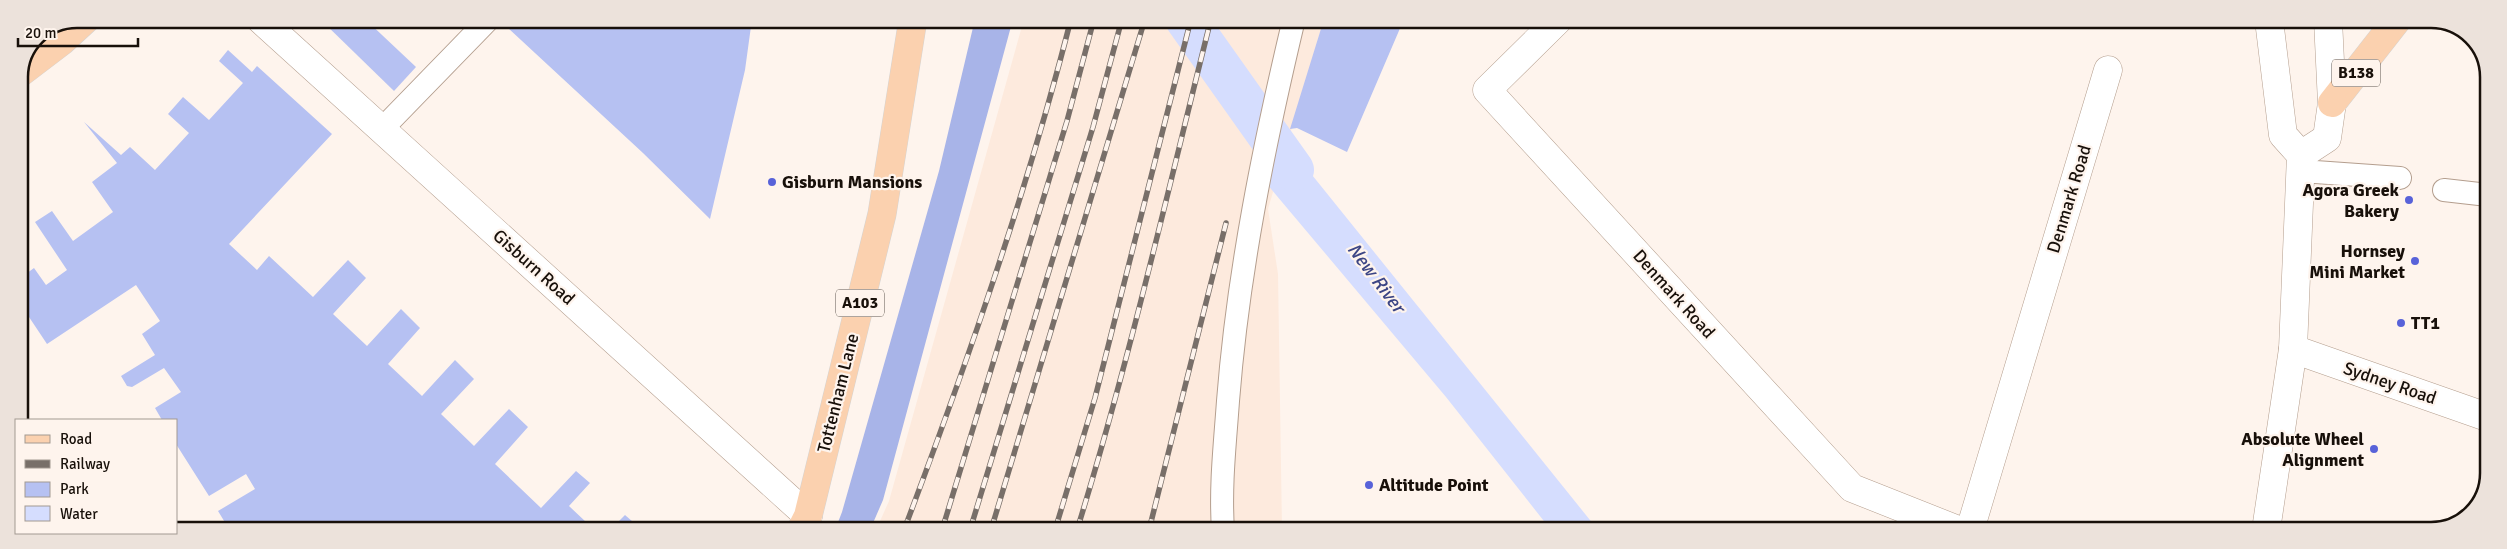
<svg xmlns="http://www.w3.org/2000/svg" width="2507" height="549" font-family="Signika,sans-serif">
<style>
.built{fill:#fdeadd}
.green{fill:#b6c1f2}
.forest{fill:#a8b4e8}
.water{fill:#d5ddfe}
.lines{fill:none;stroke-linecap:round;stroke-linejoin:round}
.canal{stroke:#d5ddfe;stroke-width:42}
.service-casing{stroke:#b49e8e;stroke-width:24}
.minor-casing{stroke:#b49e8e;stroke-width:29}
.secondary-casing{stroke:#b49e8e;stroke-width:29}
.primary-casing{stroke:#d5d4d3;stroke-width:29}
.service{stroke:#fff;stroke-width:22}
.minor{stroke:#fff;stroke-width:28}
.secondary{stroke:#fff;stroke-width:28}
.primary{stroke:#fbd1af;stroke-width:28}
.rail-casing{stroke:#786f69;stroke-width:5.5}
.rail{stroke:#fef4ed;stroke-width:4;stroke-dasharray:11;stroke-linecap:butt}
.poi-dot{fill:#5862d9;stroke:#fef4ed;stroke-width:2}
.labels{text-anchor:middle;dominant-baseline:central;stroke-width:4.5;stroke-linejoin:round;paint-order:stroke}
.shield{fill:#fef4ed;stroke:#5d544e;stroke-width:1}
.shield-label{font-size:16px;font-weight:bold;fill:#18100a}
.poi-label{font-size:18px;font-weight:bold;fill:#18100a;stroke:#fef4ed;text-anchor:start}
.street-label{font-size:18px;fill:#18100a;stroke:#fef4ed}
.water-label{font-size:19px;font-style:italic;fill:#3c4585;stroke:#fef4ed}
.rim{fill:none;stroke:#18100a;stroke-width:2.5}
</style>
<rect width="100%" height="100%" fill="#fef4ed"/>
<polygon class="built" points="1024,19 1324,19 1268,209 1278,274 1282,530 876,530 889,501"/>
<g class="green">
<polygon points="320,19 365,19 416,67 394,91"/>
<polygon points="515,19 752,19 745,70 710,219 643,153 507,27"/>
<polygon points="1324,19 1404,19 1347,152 1297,128 1290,129"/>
<polygon points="228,50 252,72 257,66 332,134 229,244 257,270 269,256 313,297 348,260 366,278 333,314 367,346 401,309 420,328 388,364 422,396 455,360 474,379 441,414 474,446 509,409 528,427 495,464 541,508 576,471 590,483 569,506 586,522 580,529 533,529 526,524 521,529 229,529 218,511 255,489 246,474 209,496 176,444 176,420 162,420 155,408 181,392 164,368 132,387 127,386 121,376 155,355 142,334 160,321 136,285 47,344 27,314 19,319 19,279 34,268 46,285 67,270 35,222 52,211 73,241 113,212 92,182 117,163 84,122 121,155 130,147 155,170 189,133 168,114 183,97 209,120 243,83 219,61"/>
<polygon points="625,515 641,529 611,529"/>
</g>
<polygon class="forest" points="975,19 1013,19 883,500 870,530 835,530 842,512 939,171"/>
<polygon class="water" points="1271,124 1598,530 1551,530 1446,397 1261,177"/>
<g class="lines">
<polyline class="canal" points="1186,19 1293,170"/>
<g class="service-casing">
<g id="service">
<polyline points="382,129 489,19"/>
<polyline points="2301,171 2400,178"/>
<polyline points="2444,190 2488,195"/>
<path d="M 1223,530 C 1220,486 1225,444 1228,401 C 1238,272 1264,145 1294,19"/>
</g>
</g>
<g class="minor-casing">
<g id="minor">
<polyline points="260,19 808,516"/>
<polyline points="1559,19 1487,90 1852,488 1958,530"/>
<polyline points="2293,349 2487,417"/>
<polyline points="1970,530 2108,70"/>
</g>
</g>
<g class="secondary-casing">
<g id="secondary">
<polyline points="2301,155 2327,138 2332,103 2328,20"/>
<polyline points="2266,530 2293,349 2301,155 2283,135 2269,20"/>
</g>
</g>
<g class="primary-casing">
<g id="primary">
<polyline points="20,73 62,41 86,19"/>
<polyline points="2332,103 2397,20"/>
<polyline points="801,530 808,516 882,214 913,19"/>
</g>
</g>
<use href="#service" class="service"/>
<use href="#minor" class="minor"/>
<use href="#secondary" class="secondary"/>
<use href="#primary" class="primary"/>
<g class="rail-casing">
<g id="rail">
<path d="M 904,530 C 967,363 1027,192 1071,19"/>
<polyline points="942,530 1067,121 1094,19"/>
<polyline points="970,530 1093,127 1122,19"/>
<polyline points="991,530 1145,19"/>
<polyline points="1055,530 1095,398 1191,19"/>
<path d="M 1077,530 C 1129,362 1168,190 1211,19"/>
<polyline points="1149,530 1226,223"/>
</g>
</g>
<use href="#rail" class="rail"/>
</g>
<g class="poi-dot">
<circle cx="772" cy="182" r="5"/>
<circle cx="2409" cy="200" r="5"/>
<circle cx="2415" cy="261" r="5"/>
<circle cx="2401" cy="323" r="5"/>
<circle cx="2374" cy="449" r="5"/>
<circle cx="1369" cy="485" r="5"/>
</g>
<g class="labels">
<g class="shield">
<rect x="2332" y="59.5" width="48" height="27" rx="4"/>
<rect x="836" y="289.5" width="48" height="27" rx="4"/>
</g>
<g class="shield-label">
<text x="2356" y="73">B138</text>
<text x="860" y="303">A103</text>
</g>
<g class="poi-label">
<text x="782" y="182">Gisburn Mansions</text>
<text x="2399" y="190" text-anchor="end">Agora Greek<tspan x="2399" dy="21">Bakery</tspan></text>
<text x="2405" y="251" text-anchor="end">Hornsey<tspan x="2405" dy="21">Mini Market</tspan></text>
<text x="2411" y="323">TT1</text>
<text x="2364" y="439" text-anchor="end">Absolute Wheel<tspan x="2364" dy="21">Alignment</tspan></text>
<text x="1379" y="485">Altitude Point</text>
</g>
<g class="street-label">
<text transform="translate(2069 199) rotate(-73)">Denmark Road</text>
<text transform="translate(534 267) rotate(42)">Gisburn Road</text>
<text transform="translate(1674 294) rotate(48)">Denmark Road</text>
<text transform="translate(2390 383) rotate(19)">Sydney Road</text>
<text transform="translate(838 393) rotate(-76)">Tottenham Lane</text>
</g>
<g class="water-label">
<text transform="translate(1376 278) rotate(53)">New River</text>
</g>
</g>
<path d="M0 0H2507V549H0ZM77 28H2431A49 49 0 0 1 2480 77V473A49 49 0 0 1 2431 522H77A49 49 0 0 1 28 473V77A49 49 0 0 1 77 28Z" fill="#ece2db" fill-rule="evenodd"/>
<path class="rim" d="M77 28H2431A49 49 0 0 1 2480 77V473A49 49 0 0 1 2431 522H77A49 49 0 0 1 28 473V77A49 49 0 0 1 77 28Z"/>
<rect x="15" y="419" width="162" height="115" fill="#fef4ed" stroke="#a29992"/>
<rect x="25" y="435" width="25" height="8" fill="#fbd1af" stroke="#a29992"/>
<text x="60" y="444" font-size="15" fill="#18100a">Road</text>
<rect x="25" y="460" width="25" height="8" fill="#786f69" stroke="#a29992"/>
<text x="60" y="469" font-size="15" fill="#18100a">Railway</text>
<rect x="25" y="482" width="25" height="15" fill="#b6c1f2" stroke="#a29992"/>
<text x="60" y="494" font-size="15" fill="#18100a">Park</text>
<rect x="25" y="506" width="25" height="15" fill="#d5ddfe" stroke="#a29992"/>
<text x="60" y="519" font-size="15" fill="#18100a">Water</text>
<path d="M18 38v8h120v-8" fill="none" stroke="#18100a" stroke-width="2.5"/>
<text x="25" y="38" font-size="15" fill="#18100a" stroke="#fef4ed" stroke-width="4" paint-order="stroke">20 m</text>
</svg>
